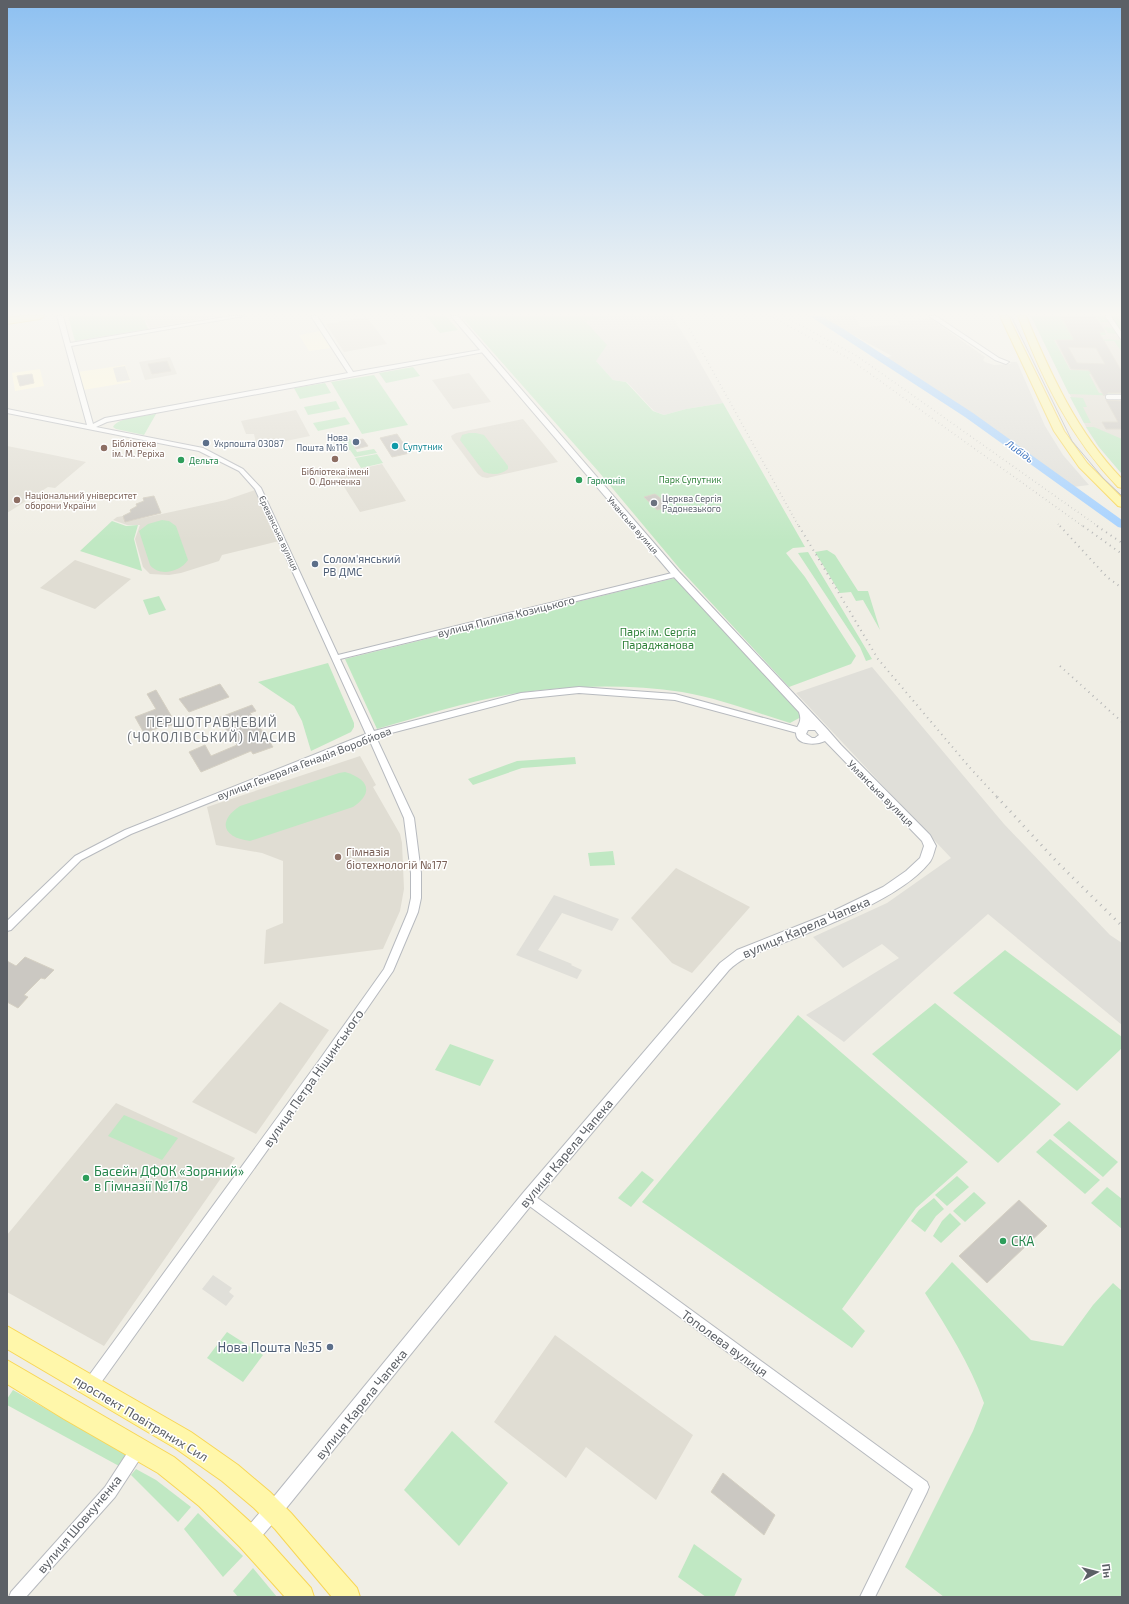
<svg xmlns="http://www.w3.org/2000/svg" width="1129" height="1604" font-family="'Exo 2',sans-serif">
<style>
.commercial{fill:#fff9da}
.industrial{fill:#e0dfd9}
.education{fill:#e0ddd3}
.green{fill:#c0e8c3}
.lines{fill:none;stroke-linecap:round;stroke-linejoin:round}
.river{fill:#a5d1ff;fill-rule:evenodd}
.building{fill:#cbc8c2;stroke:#d5d0c3;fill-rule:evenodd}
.pedestrian-casing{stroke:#b7babf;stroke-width:6}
.minor-casing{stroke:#b7babf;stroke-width:2}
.tertiary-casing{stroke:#b7babf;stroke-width:2}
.primary-casing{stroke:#f8d656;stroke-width:2}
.pedestrian{stroke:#fff;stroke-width:4.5}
.minor{fill:#fff;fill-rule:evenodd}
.tertiary{fill:#fff;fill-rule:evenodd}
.primary{fill:#fff7aa;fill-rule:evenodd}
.tram{stroke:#b6b7b7;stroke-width:1}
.rail-far2{stroke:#b6b7b7;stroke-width:1.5;stroke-dasharray:0.5 3.5;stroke-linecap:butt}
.rail-far1{stroke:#b6b7b7;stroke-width:2;stroke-dasharray:1 4.5;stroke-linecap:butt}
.rail{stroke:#b6b7b7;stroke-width:3;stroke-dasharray:1 5.5;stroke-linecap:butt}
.service-dot{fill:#5c6f8a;stroke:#fff;stroke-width:1.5}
.culture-dot{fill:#0f9aa8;stroke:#fff;stroke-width:1.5}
.education-dot{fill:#8d6e63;stroke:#fff;stroke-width:1.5}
.leisure-dot{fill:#2e9e5b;stroke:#fff;stroke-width:1.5}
.worship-dot{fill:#6b7280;stroke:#fff;stroke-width:1.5}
.labels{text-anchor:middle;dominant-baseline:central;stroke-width:3;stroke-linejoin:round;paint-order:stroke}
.far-service-label{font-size:9px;fill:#4e5e75;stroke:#fff;text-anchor:end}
.far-education-label{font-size:9px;fill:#785e54;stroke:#fff;text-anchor:start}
.far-culture-label{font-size:9px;fill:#0d838f;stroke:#fff;text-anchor:start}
.far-leisure-label{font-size:9px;fill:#27864d;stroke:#fff;text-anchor:start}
.far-park-label{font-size:9px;fill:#30823a;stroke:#fff}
.far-worship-label{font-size:9px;fill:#5b616d;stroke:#fff;text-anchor:start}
.far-street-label{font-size:9px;fill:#5c6066;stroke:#fff}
.far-water-label{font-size:10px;font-style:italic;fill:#3f75c0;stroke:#fff}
.service-label{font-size:11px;fill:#4e5e75;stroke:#fff;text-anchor:start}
.street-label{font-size:11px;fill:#5c6066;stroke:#fff}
.park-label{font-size:11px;fill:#30823a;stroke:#fff}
.education-label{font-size:11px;fill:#785e54;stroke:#fff;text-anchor:start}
.quarter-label{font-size:13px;letter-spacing:1px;fill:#6d7278;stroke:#fff}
.near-street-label{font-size:13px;fill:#5c6066;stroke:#fff}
.near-leisure-label{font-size:13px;fill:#27864d;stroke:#fff;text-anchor:start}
.near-service-label{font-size:13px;fill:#4e5e75;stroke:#fff;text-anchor:end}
</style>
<rect width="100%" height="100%" fill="#f0eee5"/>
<g class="commercial">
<polygon points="320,331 331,348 309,351 299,335"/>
<polygon points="125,365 131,382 83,390 78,372"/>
<polygon points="40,369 44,386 15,391 12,373"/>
</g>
<g class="industrial">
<polygon points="614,316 672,316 690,345 723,403 686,409 664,415 654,411 627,382 613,380 596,361 584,321"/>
<polygon points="818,316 854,316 861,327 900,325 898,321 931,319 985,357 983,360 985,362 994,365 1011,364 1010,362 1017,362 1045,426 1063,455 1089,485 1073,487 944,398 884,358 892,356"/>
<polygon points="125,366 130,380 117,382 113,368"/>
<polygon points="872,667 1004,824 1110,935 1122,943 1122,1025 988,914 844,1042 806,1015 899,958 882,944 843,968 813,937 887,903 951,858 796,693"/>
<polygon points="554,895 619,919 612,931 562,913 538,950 572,964 571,965 582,970 577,979 516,955"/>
<polygon points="213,1275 232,1288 229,1292 234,1296 226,1306 202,1289"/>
</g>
<g class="education">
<polygon points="143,316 218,316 150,328"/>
<polygon points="1031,316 1122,316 1122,474 1099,447 1086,427"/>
<polygon points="367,317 387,344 344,352 326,324"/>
<polygon points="170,357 177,374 145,380 139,362"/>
<polygon points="469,373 491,402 453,409 432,380"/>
<polygon points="296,410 310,436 257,447 254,434 246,434 241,421"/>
<polygon points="523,419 558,462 487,478 482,477 478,474 452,439 451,436 456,433"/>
<polygon points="7,446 53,455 86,462 55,488 48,487 7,513"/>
<polygon points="382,464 406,501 360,512 336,474"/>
<polygon points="255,490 279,541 222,555 219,561 181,573 169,575 150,574 143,567 135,539 140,525 127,525 113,520 117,517 123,516 125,522 226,500"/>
<polygon points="75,560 131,579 95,609 40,588"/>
<polygon points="360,756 376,785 373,787 400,834 402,843 404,889 400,911 383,949 264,964 266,930 283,923 283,861 262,853 216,845 207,807"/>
<polygon points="676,868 750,907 692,973 672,963 631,918"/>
<polygon points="280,1002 329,1030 256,1134 192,1102"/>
<polygon points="116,1103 235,1158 104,1346 7,1292 7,1235"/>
<polygon points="555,1335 693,1435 656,1500 586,1447 566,1478 494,1422"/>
</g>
<g class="green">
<polygon points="68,316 143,316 148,329 75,341"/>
<polygon points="426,316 446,316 458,330 440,333"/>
<polygon points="461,316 614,316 585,321 607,345 596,361 613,380 626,382 653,411 664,415 686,409 723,403 805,547 793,548 786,553 805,577 856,656 851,664 789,687 680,569 598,471"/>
<polygon points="1031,316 1060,316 1069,332 1105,332 1106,335 1094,335 1097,339 1120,340 1122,343 1122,352 1114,341 1054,340 1070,370 1102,371 1104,374 1089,374 1099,393 1122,394 1122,396 1069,394"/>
<polygon points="1097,316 1117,316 1122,324 1122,337 1119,334 1108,333 1104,327 1114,328 1111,322 1100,322"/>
<polygon points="413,367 420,376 386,383 379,373"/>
<polygon points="374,375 408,425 362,434 331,382"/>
<polygon points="325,383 331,393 300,399 294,388"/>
<polygon points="1070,397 1083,398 1087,407 1083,407 1091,423 1084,423"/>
<polygon points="336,401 340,409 308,415 304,407"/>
<path d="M 156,414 L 144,435 L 116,429 L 113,427 C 118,417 145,416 156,414 Z"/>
<polygon points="345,417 350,424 318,431 313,423"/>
<polygon points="1086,427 1094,427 1122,439 1122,474 1099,447"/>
<path d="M 469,433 L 476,433 L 484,435 L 508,466 L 508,469 C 501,475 492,475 484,472 L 460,440 L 462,435 Z"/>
<polygon points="350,439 357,452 374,449 377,453 355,457 350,450 344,451 339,441"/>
<polygon points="377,454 383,463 361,468 355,458"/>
<path d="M 162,520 L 169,521 L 176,526 L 188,560 C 180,572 159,577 150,565 L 139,531 L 148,524 Z"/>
<polygon points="112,521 126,526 138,525 134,539 142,571 80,551"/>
<polygon points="827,550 835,555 858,591 868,591 880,630 863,600 856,601 851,592 840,593 815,552"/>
<polygon points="808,552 872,659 866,661 860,647 798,553"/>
<path d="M 675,578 L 803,716 L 790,723 C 754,712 718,698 682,692 C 628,684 571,685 518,693 C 472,700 422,716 377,729 L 345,659 Z"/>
<polygon points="159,596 166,610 149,615 143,600"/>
<polygon points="328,663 354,723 354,727 351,732 311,751 302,721 294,706 258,682"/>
<polygon points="575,757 576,764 522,768 473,785 468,779 517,761"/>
<path d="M 345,772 C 369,779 374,793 353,807 L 250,841 C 224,838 216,822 240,806 L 339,773 Z"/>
<polygon points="613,851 615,865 590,866 588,853"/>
<polygon points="1005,950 1122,1037 1122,1048 1077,1091 953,993"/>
<polygon points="935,1003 1061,1104 998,1163 872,1054"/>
<polygon points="798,1015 968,1162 916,1208 842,1309 865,1331 852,1348 642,1202"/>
<polygon points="450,1044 494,1060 480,1086 435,1070"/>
<polygon points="124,1115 178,1138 162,1160 108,1136"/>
<polygon points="1069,1121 1118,1162 1103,1177 1053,1135"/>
<polygon points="1050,1139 1100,1180 1085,1194 1036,1152"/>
<polygon points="642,1171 654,1180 631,1207 618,1198"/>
<polygon points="957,1176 969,1187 947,1206 935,1195"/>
<polygon points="1107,1187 1122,1199 1122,1229 1091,1203"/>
<polygon points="974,1192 986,1203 965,1222 953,1211"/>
<polygon points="934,1198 944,1209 936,1216 925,1232 911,1221 919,1210"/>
<polygon points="950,1213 961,1224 941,1243 933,1236 942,1221"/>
<path d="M 952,1262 L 1031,1340 L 1063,1346 L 1093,1305 L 1113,1283 L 1122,1291 L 1122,1597 L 944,1597 L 905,1567 L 973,1431 L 984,1403 C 970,1364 947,1328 925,1293 Z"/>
<polygon points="227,1332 263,1355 243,1382 207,1358"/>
<polygon points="13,1390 127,1455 119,1466 7,1405 7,1399"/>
<polygon points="452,1431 508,1483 459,1546 404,1490"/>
<polygon points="136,1469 156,1480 191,1507 178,1522 131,1475"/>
<polygon points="198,1513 243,1556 223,1577 184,1529"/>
<polygon points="694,1544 742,1579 734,1597 706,1597 678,1577"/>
<polygon points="253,1568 277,1597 238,1597 233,1591"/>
</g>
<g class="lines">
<polygon class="river" points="810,316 821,316 842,328 973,413 1122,520 1122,528 1118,527 965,417"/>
</g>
<g class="building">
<path d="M 1061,316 L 1095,316 L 1105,332 L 1099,332 L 1122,372 L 1122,393 L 1108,393 L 1104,396 L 1089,370 L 1071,369 L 1056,340 L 1074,340 ZM 1068,347 L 1096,348 L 1105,364 L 1077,363 Z"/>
<polygon points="167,361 171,371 152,374 148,364"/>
<polygon points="32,374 34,383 20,386 17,376"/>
<polygon points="1106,400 1122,401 1122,429 1106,429 1102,422 1118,422"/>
<polygon points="397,434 410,453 392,457 380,438"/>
<polygon points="363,439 368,446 356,449 351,441"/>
<polygon points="655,494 659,497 668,507 657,510 644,497"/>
<polygon points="154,496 161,513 125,522 123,516 131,512 130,510 137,506 136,504 144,501 143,498"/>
<polygon points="220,684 229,697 189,712 179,699"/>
<polygon points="156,690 176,724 165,727 164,726 144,733 135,717 156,709 147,694"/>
<polygon points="252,705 256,711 250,713 273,747 253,754 251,751 201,772 189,752 205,745 211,756 237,745 218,718"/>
<polygon points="25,957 54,970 45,979 41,978 24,995 28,997 18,1008 7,1002 7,961 16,966"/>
<polygon points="1019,1200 1047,1226 987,1283 959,1256"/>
<polygon points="723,1473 775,1515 764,1535 711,1492"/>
</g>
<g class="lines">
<g class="pedestrian-casing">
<g id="pedestrian">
<polyline points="1108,316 1122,337"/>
<polyline points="1108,397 1122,397"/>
</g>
</g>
<g class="minor-casing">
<g id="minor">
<polygon points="57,316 63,316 70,343 231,316 244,316 71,346 93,424 105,418 348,373 311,316 317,316 353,372 486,349 486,351 484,352 107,422 96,427 203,448 243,469 261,488 338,655 676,572 680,574 679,576 340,659 374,731 521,693 579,687 675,694 804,729 805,731 801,734 675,700 579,693 521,699 376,737 414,818 421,873 421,898 418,912 393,971 326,1068 95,1391 90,1393 85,1391 83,1386 85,1381 318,1062 384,969 408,912 411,898 411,873 404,818 369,739 131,834 81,860 11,930 7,931 7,921 75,856 125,830 366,734 255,489 239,471 199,451 7,413 7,409 87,425"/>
<polygon points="929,316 936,316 999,358 1009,362 1006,364 995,360"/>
<polygon points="528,1192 532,1194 927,1482 929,1487 927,1492 875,1597 860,1597 913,1489 524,1202 522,1198 524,1194"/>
<polygon points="138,1442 143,1444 145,1449 143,1454 115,1497 26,1597 9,1597 11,1592 105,1487 133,1444"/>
</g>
</g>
<g class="tertiary-casing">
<path id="tertiary" d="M 451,316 L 458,316 L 679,572 L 827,729 L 841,745 L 930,835 L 936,846 C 934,851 933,859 929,863 C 902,897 824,927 783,943 C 764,951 744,955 729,970 L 533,1203 L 288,1506 L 255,1544 L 249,1547 L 243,1544 L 240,1538 L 243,1532 L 276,1494 L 523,1193 L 720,963 L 737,950 L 825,915 L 883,887 L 906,871 L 920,858 L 924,846 L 922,841 L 825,741 C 817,745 796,746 796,733 C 796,724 803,724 799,712 L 673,576 ZM 808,730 L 815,730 L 819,735 L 815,738 L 812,738 L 806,734 Z"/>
</g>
<g class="primary-casing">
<g id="primary">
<polygon points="22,316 44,316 40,319 7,324 7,318"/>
<polygon points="1000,316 1008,316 1064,431 1087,463 1122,498 1122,507 1118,506 1079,467 1054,431"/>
<path d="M 1018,316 L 1026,316 C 1051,375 1077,432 1122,479 L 1122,488 L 1118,487 C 1070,437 1043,380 1018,316 Z"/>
<polygon points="7,1326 191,1432 238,1465 270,1492 291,1513 357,1588 360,1597 332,1597 275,1529 254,1508 222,1481 175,1448 7,1349"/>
<polygon points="7,1360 174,1457 215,1490 258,1529 311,1588 314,1597 285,1597 240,1547 199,1506 158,1473 64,1419 7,1384"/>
</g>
</g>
<use href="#pedestrian" class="pedestrian"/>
<use href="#minor" class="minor"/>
<use href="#tertiary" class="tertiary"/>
<use href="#primary" class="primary"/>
<polyline class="tram" points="1011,316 1072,441 1103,478 1122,496"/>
<g class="rail-far2">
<polyline points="679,316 689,328 799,527"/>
<polyline points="770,316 848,358 1084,527"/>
<polyline points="789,319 857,356 1099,527"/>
<polyline points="1058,524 1060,527"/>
</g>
<g class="rail-far1">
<polyline points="799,526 878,659 971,769 998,798"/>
<polyline points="1060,526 1107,577 1122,588"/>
<polyline points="1083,526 1122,554"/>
<polyline points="1097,526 1122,543"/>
<polyline points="1060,666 1122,722"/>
</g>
<polyline class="rail" points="997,797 1057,862 1122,926"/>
</g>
<linearGradient id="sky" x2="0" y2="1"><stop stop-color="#8dc0f1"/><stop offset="0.58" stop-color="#f8f7f3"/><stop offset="1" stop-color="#f8f7f3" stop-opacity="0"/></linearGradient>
<rect width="1129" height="541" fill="url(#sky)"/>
<g class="service-dot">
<circle cx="356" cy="442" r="4"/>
<circle cx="206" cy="443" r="4"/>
<circle cx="315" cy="564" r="4"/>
<circle cx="330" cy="1347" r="4"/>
</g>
<circle class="culture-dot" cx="395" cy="446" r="4"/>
<g class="education-dot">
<circle cx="104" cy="448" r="4"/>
<circle cx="335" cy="459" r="4"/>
<circle cx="17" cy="500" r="4"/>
<circle cx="338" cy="857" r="4"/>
</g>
<g class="leisure-dot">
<circle cx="181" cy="460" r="4"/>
<circle cx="579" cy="480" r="4"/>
<circle cx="86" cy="1178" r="4"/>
<circle cx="1003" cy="1241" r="4"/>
</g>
<circle class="worship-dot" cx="654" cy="503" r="4"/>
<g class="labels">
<g class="far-service-label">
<text x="348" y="437">Нова<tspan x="348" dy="10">Пошта №116</tspan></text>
<text x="214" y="443" text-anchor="start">Укрпошта 03087</text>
</g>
<g class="far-education-label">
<text x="112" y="443">Бібліотека<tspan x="112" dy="10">ім. М. Реріха</tspan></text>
<text x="335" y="471" text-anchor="middle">Бібліотека імені<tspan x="335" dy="10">О. Донченка</tspan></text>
<text x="25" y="495">Національний університет<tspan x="25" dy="10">оборони України</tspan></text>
</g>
<g class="far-culture-label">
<text x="403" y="446">Супутник</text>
</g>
<g class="far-leisure-label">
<text x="189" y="460">Дельта</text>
<text x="587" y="480">Гармонія</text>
</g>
<g class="far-park-label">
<text x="690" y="479">Парк Супутник</text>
</g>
<g class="far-worship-label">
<text x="662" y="498">Церква Сергія<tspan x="662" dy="10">Радонезького</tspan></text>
</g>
<g class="far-street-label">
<text transform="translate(633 525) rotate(49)">Уманська вулиця</text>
<text transform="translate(279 533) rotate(65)">Єреванська вулиця</text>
</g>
<g class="far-water-label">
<text transform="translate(1020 451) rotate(36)">Либідь</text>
</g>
<g class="service-label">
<text x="323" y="558">Солом'янський<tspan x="323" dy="13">РВ ДМС</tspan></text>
</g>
<g class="street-label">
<text transform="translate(506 616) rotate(-14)">вулиця Пилипа Козицького</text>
<text transform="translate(304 763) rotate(-21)">вулиця Генерала Генадія Воробйова</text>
<text transform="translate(881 793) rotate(45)">Уманська вулиця</text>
</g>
<g class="park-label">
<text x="658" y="631">Парк ім. Сергія<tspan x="658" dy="13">Параджанова</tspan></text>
</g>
<g class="education-label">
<text x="346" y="851">Гімназія<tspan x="346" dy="13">біотехнологій №177</tspan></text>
</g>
<g class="quarter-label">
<text x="212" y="722">ПЕРШОТРАВНЕВИЙ<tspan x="212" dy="15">(ЧОКОЛІВСЬКИЙ) МАСИВ</tspan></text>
</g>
<g class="near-street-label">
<text transform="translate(806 927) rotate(-23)">вулиця Карела Чапека</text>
<text transform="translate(313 1078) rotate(-55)">вулиця Петра Ніщинського</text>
<text transform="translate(566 1153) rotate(-50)">вулиця Карела Чапека</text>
<text transform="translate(725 1343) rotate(36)">Тополева вулиця</text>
<text transform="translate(361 1404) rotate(-51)">вулиця Карела Чапека</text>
<text transform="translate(141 1418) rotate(31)">проспект Повітряних Сил</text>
<text transform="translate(79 1524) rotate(-50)">вулиця Шовкуненка</text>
</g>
<g class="near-leisure-label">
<text x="94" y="1171">Басейн ДФОК «Зоряний»<tspan x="94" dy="15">в Гімназії №178</tspan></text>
<text x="1011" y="1241">СКА</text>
</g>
<g class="near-service-label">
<text x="322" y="1347">Нова Пошта №35</text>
</g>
</g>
<rect width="1129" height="1604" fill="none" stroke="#5c6066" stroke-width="16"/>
<g transform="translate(1097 1572) rotate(83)" stroke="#ffffff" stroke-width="3" paint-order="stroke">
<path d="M0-3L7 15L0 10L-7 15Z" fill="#5c6066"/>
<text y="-6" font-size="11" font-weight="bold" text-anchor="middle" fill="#5c6066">Пн</text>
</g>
</svg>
